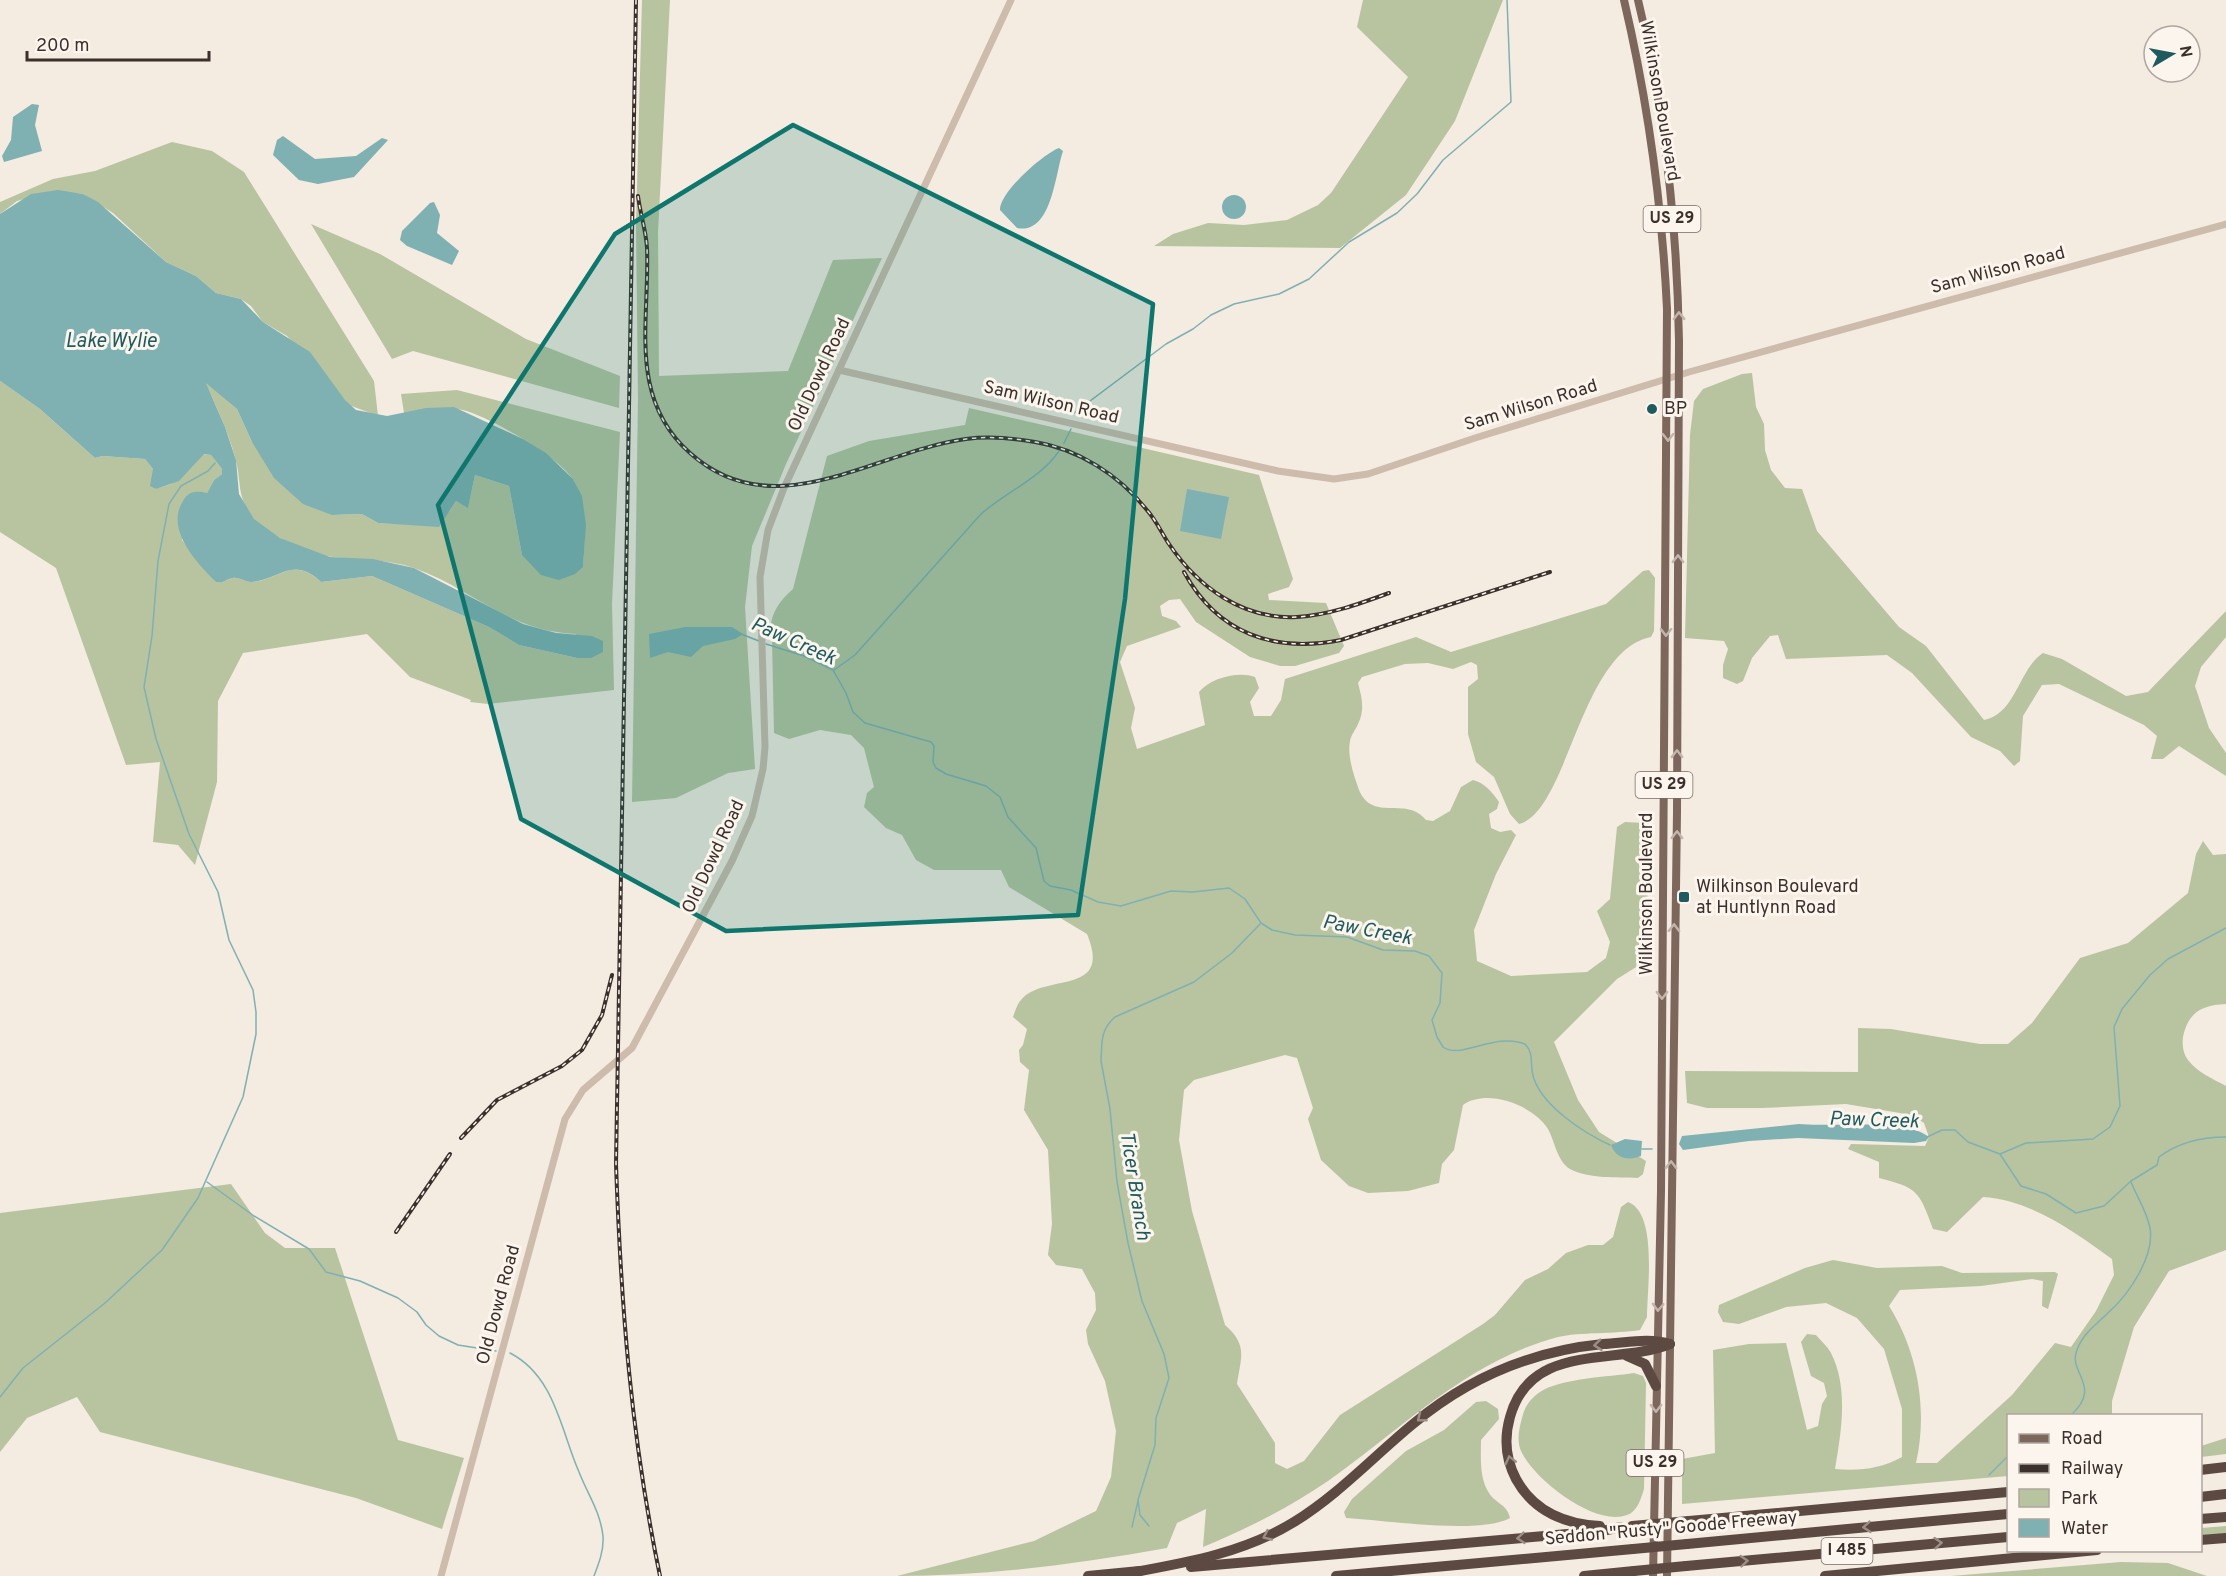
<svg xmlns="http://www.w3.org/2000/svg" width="2226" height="1576" font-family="Overpass,sans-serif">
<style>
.green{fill:#b8c4a0}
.water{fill:#7fb0b2}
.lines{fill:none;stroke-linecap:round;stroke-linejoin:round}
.stream{stroke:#7fb0b2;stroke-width:1.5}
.tertiary{stroke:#cdbbac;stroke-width:7}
.primary{stroke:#7d675c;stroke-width:8}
.motorway{stroke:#5c4a42;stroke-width:10}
.rail-casing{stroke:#3b302b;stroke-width:4}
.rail{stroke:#fbf5ee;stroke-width:1.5;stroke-dasharray:4.5;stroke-linecap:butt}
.motorway-bridge{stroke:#5c4a42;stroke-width:10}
.oneway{stroke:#c2b5ac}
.oneway2{stroke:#9c8e87}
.marked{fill:#0f766e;fill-opacity:0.2;stroke:#0f766e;stroke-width:4.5;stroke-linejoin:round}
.poi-dot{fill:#1f5a5e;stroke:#fbf5ee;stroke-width:2}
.labels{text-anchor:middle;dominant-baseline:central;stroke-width:6;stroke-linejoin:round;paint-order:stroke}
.shield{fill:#fbf5ee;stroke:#756b66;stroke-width:1.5}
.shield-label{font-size:16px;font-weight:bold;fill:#3b302b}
.street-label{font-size:18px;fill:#3b302b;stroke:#fbf5ee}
.poi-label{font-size:18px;fill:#3b302b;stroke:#fbf5ee;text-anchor:start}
.water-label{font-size:20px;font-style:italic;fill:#1f5a5e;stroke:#fbf5ee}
</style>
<rect width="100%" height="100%" fill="#f4ebe1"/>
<g class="green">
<polygon points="642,0 670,0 658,232 659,376 788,371 833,260 882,258 786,464 752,546 745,607 755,769 728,773 676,798 632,802 638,399 636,224"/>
<polygon points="1363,0 1503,0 1455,121 1406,195 1340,248 1154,246 1173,234 1208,223 1244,225 1287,220 1318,205 1331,193 1408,77 1357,27"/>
<polygon points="172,142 212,151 244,172 374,381 378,416 349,405 287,336 263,322 251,306 241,299 216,293 196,276 166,262 113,213 83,194 53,191 17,201 0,214 0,202 53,179 95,171"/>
<polygon points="311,224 380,254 526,339 620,376 619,408 413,351 392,359"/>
<path d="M 1752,373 L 1756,407 L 1764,424 L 1765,450 L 1771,470 L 1785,488 L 1802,489 L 1817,531 L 1899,627 L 1926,646 L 1984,720 C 2016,714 2019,668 2043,653 L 2062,659 L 2126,696 L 2148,692 L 2226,611 L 2226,637 L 2201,667 L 2195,686 L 2209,728 L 2226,753 L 2226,776 L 2179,746 L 2163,759 L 2151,759 L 2157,736 L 2144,725 L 2059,684 L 2042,685 L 2023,716 L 2020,761 L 2014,766 L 2000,751 L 1971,737 L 1912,673 L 1887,655 L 1786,659 L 1778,635 L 1770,636 L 1752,658 L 1743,681 L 1737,684 L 1723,678 L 1723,665 L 1728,649 L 1724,641 L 1685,638 L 1690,435 L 1694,401 L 1703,389 L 1742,374 Z"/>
<path d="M 0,381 L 40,409 L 95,458 L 102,456 L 145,459 L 153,469 L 155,489 L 171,484 L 203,454 L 211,455 L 222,469 L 222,474 L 214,480 L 182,540 L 216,582 C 224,584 225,579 233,578 C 239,577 245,582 252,582 C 281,580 291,555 321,582 L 372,576 L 489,627 L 519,645 L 577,658 L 576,634 C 508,631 473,589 414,568 C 387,559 360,560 333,557 C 312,555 264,534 252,517 C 236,494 242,482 235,457 C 228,431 216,406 205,381 L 237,409 L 252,442 L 332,515 L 362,514 L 378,523 L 404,524 L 449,512 L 456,501 L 468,507 L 475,475 L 509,486 L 522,555 L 583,567 C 585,538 588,508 574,481 C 561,458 490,417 463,410 C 443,405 424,410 404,413 L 401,394 L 457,390 L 620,432 L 612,604 L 614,690 L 488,704 L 470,702 L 471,700 L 410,677 L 367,634 L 243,653 L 218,701 L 217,782 L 195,865 L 178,845 L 153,842 L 160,762 L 126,765 L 56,568 L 0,532 Z"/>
<path d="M 969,408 L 1259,475 L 1293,579 L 1289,587 L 1268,594 L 1269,600 L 1326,603 L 1344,646 L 1339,653 L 1295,666 L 1280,666 L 1250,657 L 1196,622 L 1180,599 L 1169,600 L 1160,606 L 1162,616 L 1176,621 L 1181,627 L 1127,646 L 1120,662 L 1135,708 L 1131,728 L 1137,749 L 1205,725 L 1199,692 C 1211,678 1238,671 1255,677 L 1259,688 L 1250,702 L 1254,716 L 1271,716 L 1281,700 L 1285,679 L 1416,637 L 1451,652 L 1606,604 L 1643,571 L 1649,570 L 1655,578 L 1654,631 L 1651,637 C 1580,651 1568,812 1519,824 L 1510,814 L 1494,777 L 1476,762 L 1468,734 L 1468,687 L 1478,679 L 1477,665 L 1471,662 L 1453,669 L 1428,663 L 1405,664 L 1362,677 L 1358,683 C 1362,698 1365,710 1358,724 C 1356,729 1351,735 1350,741 C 1347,756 1354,776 1359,790 C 1373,823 1406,795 1426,820 L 1433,821 L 1450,811 L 1461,787 L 1473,780 C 1485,783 1492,792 1499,802 L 1497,809 L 1489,814 L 1491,828 L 1500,832 L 1511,830 L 1516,835 L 1496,874 L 1474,930 L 1477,961 L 1511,976 L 1587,972 L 1606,958 L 1610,942 L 1597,911 L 1610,899 L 1617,827 L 1625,822 L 1644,823 L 1648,829 L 1647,951 L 1641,964 L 1617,979 L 1554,1042 L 1578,1100 L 1599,1132 L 1646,1161 L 1643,1174 L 1638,1178 C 1617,1177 1589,1179 1570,1169 C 1557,1161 1555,1142 1548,1129 C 1533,1105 1487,1088 1463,1105 L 1454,1150 L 1442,1164 L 1439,1183 L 1408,1191 L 1368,1193 L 1349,1186 L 1321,1160 L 1308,1119 L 1313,1108 L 1297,1058 L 1285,1055 L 1194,1080 L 1184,1090 L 1179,1140 L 1192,1211 L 1225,1325 C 1248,1345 1241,1357 1237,1384 L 1275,1443 L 1275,1463 L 1287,1469 L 1304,1461 L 1340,1415 L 1483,1324 L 1495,1315 L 1525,1280 L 1548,1269 L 1566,1253 L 1588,1245 L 1603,1245 L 1613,1237 L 1621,1207 L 1628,1202 C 1658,1213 1647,1290 1647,1317 L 1640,1330 C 1615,1334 1579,1332 1558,1337 C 1467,1361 1402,1429 1328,1481 C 1287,1509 1248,1528 1203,1547 L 1206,1509 L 1177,1523 L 1167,1548 C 1078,1564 987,1576 897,1576 L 1034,1541 L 1096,1511 L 1111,1477 L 1116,1431 L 1105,1381 L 1088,1344 L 1086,1330 L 1096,1310 L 1095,1293 L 1082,1269 L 1056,1265 L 1048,1255 L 1052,1224 L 1048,1150 L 1024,1110 L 1029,1070 L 1020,1062 L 1019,1050 L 1023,1045 L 1027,1029 L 1013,1017 C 1015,1012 1017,1004 1021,1000 C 1044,972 1113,997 1087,934 L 1009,887 L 1001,870 L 934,870 L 916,860 L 902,835 L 886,828 L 864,807 L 867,793 L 874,787 L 864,748 L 851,735 L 820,730 L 789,739 L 774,733 L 772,638 C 767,618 778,602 793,589 L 827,456 L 869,441 L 965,425 Z"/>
<path d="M 2203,841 L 2213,855 L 2226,854 L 2226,1004 C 2201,1005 2188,1013 2183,1037 C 2182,1044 2183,1054 2188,1060 C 2197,1072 2213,1079 2226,1086 L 2226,1250 L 2169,1271 L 2134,1327 L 2112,1401 L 2112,1415 L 2008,1416 L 2008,1476 L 1682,1504 L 1682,1459 L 1715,1453 L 1713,1350 L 1749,1344 L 1786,1343 L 1807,1430 L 1818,1426 L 1822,1404 L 1827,1396 L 1824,1383 L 1811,1376 L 1801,1342 L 1807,1334 L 1816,1335 C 1821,1341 1828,1347 1831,1353 C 1849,1388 1841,1433 1835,1469 C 1860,1471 1880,1469 1902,1457 L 1902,1409 L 1884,1349 L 1857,1318 L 1826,1303 L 1786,1307 L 1739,1324 L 1723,1322 L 1718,1312 L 1719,1305 L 1805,1268 L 1833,1260 L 1877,1268 L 1942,1266 L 1962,1273 L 2055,1272 L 2058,1274 L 2048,1309 L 2042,1306 L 2043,1281 L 2032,1279 L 1981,1286 L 1900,1290 L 1889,1306 C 1918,1352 1928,1410 1916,1463 L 1937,1463 L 2012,1395 L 2055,1343 L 2071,1347 L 2096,1311 L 2114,1275 L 2112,1259 C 2075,1232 2031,1200 1983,1197 L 1947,1232 L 1933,1229 C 1919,1191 1918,1188 1879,1178 L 1879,1162 L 1848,1149 L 1851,1144 L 1925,1146 L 1929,1137 L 1924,1123 L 1912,1115 L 1846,1104 L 1762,1108 L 1707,1108 L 1687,1103 L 1685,1071 L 1858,1072 L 1858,1028 L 1891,1029 L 1980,1044 L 2008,1044 L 2032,1023 L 2080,958 L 2128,943 L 2188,893 L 2196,854 Z"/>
<polygon points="231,1184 265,1233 285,1248 335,1248 398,1440 464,1458 442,1529 356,1498 100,1432 77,1397 27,1418 0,1452 0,1213"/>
<path d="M 1634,1373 L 1643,1376 L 1646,1383 L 1644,1489 C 1641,1499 1637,1512 1627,1515 C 1595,1527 1536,1481 1522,1453 C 1516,1442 1519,1429 1522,1418 C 1525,1406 1530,1399 1540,1392 C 1561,1378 1609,1377 1634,1373 Z"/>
<path d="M 1486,1401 L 1498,1409 L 1499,1419 L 1481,1440 C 1481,1457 1479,1478 1489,1493 C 1496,1504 1507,1504 1510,1518 C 1480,1535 1384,1520 1346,1518 L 1344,1512 L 1352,1499 L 1406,1451 L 1444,1430 L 1476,1402 Z"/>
<polygon points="2226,1438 2226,1454 2201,1457 2201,1446"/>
<polygon points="2226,1526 2226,1534 2201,1535 2201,1528"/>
<polygon points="2121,1562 2168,1563 2207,1576 1951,1576"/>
</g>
<g class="water">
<polygon points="32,104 39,105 35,125 42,151 4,162 2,156 11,140 13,117"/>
<polygon points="283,136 315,159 356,156 382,138 388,140 354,177 318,184 299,180 273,155 277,140"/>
<path d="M 1059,148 L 1063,151 C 1055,174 1052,235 1017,228 L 1000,210 C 999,193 1043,154 1059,148 Z"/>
<path d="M 58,190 L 83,194 L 98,202 L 166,262 L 196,276 L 216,293 L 241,299 L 263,322 L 310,352 L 345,400 L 356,410 L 387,416 L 426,408 L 454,407 L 523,439 L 546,453 L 573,479 L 582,496 L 586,525 L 583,567 L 575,574 L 559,580 L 541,575 L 522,555 L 509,486 L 475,475 L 468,508 L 456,501 L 439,527 L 378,523 L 362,514 L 332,515 L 303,504 L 274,478 L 252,442 L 237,409 L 206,383 L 225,427 L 236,460 L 239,494 L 254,519 L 280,538 L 330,557 L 373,559 L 414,568 L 523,624 L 556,633 L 592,636 L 603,641 L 603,652 L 591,658 L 577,658 L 519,645 L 489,627 L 372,576 L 321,582 C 292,555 281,580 251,582 C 245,582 239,577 233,578 C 225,579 224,584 216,582 C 196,562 165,529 183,501 C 189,490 197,491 207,493 L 214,480 L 222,474 L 222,469 L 211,455 L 204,454 L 179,481 L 156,489 L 150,486 L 153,469 L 145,459 L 102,456 L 95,458 L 40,409 L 0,381 L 0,214 L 31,194 Z"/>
<circle cx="1234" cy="207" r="12"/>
<polygon points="434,202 440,215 437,233 459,251 452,265 407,246 400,240 402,231 430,203"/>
<polygon points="1187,489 1229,497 1221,539 1180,531"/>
<polygon points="685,627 732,627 743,634 735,639 703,646 691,657 668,652 650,658 649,634"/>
<path d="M 1799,1124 C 1829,1127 1907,1118 1929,1137 L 1926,1141 L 1914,1143 L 1798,1138 L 1749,1141 L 1683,1150 L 1679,1144 L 1682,1136 Z"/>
<path d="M 1625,1139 L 1642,1141 L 1641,1156 C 1629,1161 1616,1159 1611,1145 Z"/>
</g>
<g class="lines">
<g class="stream">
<polyline points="1074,413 1166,344 1193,329 1211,315 1234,304 1279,294 1309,279 1349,242 1397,213 1417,194 1443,160 1511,102 1507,0"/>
<polyline points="1064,443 1071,429"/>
<polyline points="741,634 759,641"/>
<path d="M 766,644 L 804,656 L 833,670 L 846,693 L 853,712 L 865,723 L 931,742 L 934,746 L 933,762 L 936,768 L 946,774 L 986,786 L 1000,797 L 1008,817 L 1036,848 L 1044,881 L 1050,886 L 1071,890 L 1098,902 L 1121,906 L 1171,891 L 1193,892 L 1229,888 L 1245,899 L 1261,923 L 1272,930 L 1295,935 L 1347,937 L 1383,950 L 1415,951 L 1429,956 L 1442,973 L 1440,1003 L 1432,1020 L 1437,1037 L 1443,1047 C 1461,1060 1494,1032 1525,1044 C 1535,1054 1529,1066 1534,1079 C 1544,1107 1584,1133 1610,1145"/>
<path d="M 834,670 L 855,655 L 981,514 C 1006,492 1041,478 1059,451"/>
<path d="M 1927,1137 L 1942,1130 L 1955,1130 L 1968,1142 L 2000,1154 L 2021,1186 L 2046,1194 L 2076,1213 L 2104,1206 L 2131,1181 L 2157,1165 L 2159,1157 C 2179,1142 2202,1137 2226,1137"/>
<polyline points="1642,1149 1652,1149"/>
<polyline points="2000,1154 2026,1143 2093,1139 2110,1127 2120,1106 2114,1027 2122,1009 2150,975 2168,959 2226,928"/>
<polyline points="207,1182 254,1216 309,1249 326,1272 360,1281 398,1298 417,1312 426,1325 439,1336 458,1345 496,1351"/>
<path d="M 510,1353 C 555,1376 561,1431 579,1472 C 588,1495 600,1511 603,1536 C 604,1550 599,1563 594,1576"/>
<polyline points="0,1397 23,1368 105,1303 162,1250 198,1198 243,1097 256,1034 256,1012 253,990 229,940 218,892 189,834 156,739 144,687 152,636 158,561 169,504 181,486 208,471 215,463"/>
<path d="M 2070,1416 C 2104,1386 2067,1373 2077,1350 C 2083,1333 2097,1324 2109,1312 C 2129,1294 2155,1256 2150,1228 C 2147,1212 2137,1197 2131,1182"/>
<polyline points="1989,1475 2008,1456"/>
<path d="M 1149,1526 L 1140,1515 L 1138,1500 L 1155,1445 L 1156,1418 L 1169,1378 L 1164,1354 L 1142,1301 L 1128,1243 L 1117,1182 L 1110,1109 L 1101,1061 C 1102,1043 1100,1030 1115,1017 L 1194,982 L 1232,953 L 1260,924"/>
<polyline points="1132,1527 1138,1501"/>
</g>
<g class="tertiary">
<polyline points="839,370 1278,471 1334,479 1368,474 1475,438 1689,372 2226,224"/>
<polyline points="441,1576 565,1119 583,1090 632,1048 732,861 752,816 763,769 765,747 760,577 768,530 784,488 1011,0"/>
</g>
<g class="primary">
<path d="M 1624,0 C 1648,102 1662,204 1667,309 L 1661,1191 L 1653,1576"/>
<path d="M 1638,0 C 1665,111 1677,227 1679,341 L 1677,812 L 1667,1576"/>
</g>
<g class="motorway">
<polyline points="1627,1356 1645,1364 1656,1386"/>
<polyline points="2200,1470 2226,1467"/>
<polyline points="2200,1497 2226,1494"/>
<polyline points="2200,1519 2226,1517"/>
<polyline points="1689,1521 2008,1492"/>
<path d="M 1600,1526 C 1565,1524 1534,1512 1516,1479 C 1506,1460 1504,1438 1510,1417 C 1531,1341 1615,1366 1670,1344"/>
<polyline points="2200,1540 2226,1538"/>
<polyline points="1687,1544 2008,1514"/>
<polyline points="1686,1566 2008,1537"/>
<polyline points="1191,1567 1602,1531 1621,1527"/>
<path d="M 1135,1572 C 1190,1562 1245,1552 1294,1522 C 1338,1495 1374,1456 1413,1424 C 1468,1378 1532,1351 1603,1344 C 1625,1343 1649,1337 1670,1344"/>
<polyline points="1088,1576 1140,1571"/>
<polyline points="1336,1576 1633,1549"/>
<polyline points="1584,1576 1634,1571"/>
<polyline points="1825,1576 2097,1550"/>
</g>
<g class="rail-casing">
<g id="rail">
<path d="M 636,0 L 616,1164 C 621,1306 631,1437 660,1576"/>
<path d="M 638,196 C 640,213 646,230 647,248 C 650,321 627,397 690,453 C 775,529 872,452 966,439 C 989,436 1012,438 1035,442 C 1078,449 1119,475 1146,509 C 1156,520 1161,532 1169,544 C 1198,587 1243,620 1297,617 C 1329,615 1359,604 1389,593"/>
<path d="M 1184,572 C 1218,634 1274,653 1341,640 L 1550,572"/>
<polyline points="461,1138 497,1100 562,1066 582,1050 602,1015 612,975"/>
<polyline points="396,1232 450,1154"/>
</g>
</g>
<use href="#rail" class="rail"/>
<g class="motorway-bridge">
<polyline points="1632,1526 1689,1521"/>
<polyline points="1633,1549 1687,1544"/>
<polyline points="1634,1571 1686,1566"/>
</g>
</g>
<defs><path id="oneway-chevron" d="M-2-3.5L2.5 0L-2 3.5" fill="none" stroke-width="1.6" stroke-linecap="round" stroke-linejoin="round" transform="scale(1.5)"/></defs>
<g class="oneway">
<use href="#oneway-chevron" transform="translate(1679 316) rotate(-91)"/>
<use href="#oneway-chevron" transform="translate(1668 437) rotate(90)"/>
<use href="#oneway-chevron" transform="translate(1678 559) rotate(-90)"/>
<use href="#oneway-chevron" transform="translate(1666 632) rotate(91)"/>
<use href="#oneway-chevron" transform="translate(1677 754) rotate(-90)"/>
<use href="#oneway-chevron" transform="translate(1677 835) rotate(-89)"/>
<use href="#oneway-chevron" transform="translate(1674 928) rotate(-89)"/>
<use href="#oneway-chevron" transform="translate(1662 995) rotate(90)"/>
<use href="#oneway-chevron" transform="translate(1671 1165) rotate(-89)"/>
<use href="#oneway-chevron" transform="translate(1658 1307) rotate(92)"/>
<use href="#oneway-chevron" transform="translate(1656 1408) rotate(90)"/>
</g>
<g class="oneway2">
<use href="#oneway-chevron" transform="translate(1598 1345) rotate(174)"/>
<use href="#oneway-chevron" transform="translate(1421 1418) rotate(141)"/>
<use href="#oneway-chevron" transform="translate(1510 1460) rotate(-104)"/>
<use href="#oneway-chevron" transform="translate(1867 1527) rotate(175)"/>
<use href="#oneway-chevron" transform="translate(1267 1536) rotate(155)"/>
<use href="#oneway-chevron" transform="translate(1521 1538) rotate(175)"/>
<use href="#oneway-chevron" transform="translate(1938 1543) rotate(-5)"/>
<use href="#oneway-chevron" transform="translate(1744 1561) rotate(-5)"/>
</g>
<path class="marked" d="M 793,125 L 1153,304 L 1125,599 L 1078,915 L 726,931 L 521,819 L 438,505 L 615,234 Z"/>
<g class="poi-dot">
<circle cx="1652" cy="409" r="6"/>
<rect x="1678" y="891" width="12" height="12" rx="3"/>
</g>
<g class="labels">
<g class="shield">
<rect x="1643.5" y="206" width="57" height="26" rx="4.5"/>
<rect x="1635.5" y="772" width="57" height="26" rx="4.5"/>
<rect x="1626.5" y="1450" width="57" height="26" rx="4.5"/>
<rect x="1821.5" y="1538" width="51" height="26" rx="4.5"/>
</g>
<g class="shield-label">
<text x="1672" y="219">US 29</text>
<text x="1664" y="785">US 29</text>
<text x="1655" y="1463">US 29</text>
<text x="1847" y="1551">I 485</text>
</g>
<g class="street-label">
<text transform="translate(1659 101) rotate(80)">Wilkinson Boulevard</text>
<text transform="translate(1998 271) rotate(-15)">Sam Wilson Road</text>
<text transform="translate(820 375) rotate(-65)">Old Dowd Road</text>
<text transform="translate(1051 403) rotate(13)">Sam Wilson Road</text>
<text transform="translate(1531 406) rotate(-17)">Sam Wilson Road</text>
<text transform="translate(714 857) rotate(-65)">Old Dowd Road</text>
<text transform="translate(1647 894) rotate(-90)">Wilkinson Boulevard</text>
<text transform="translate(499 1305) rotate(-75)">Old Dowd Road</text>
<text transform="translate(1671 1529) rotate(-5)">Seddon "Rusty" Goode Freeway</text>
</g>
<g class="poi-label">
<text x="1664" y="409">BP</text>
<text x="1696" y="887">Wilkinson Boulevard<tspan x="1696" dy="21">at Huntlynn Road</tspan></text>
</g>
<g class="water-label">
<text x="111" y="342">Lake Wylie</text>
<text transform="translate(793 642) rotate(24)">Paw Creek</text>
<text transform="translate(1367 931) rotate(11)">Paw Creek</text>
<text transform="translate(1874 1121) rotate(2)">Paw Creek</text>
<text transform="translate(1134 1186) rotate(81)">Ticer Branch</text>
</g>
</g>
<rect x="2007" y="1414" width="195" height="138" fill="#fbf5ee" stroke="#aea6a0" stroke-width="1.5"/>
<rect x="2019" y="1434" width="30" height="9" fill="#7d675c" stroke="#aea6a0" stroke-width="1.5"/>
<text x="2061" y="1444" font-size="18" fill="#3b302b">Road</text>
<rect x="2019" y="1464" width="30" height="9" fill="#3b302b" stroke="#aea6a0" stroke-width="1.5"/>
<text x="2061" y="1474" font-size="18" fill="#3b302b">Railway</text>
<rect x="2019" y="1489" width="30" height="18" fill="#b8c4a0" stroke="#aea6a0" stroke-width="1.5"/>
<text x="2061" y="1504" font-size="18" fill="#3b302b">Park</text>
<rect x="2019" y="1519" width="30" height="18" fill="#7fb0b2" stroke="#aea6a0" stroke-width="1.5"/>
<text x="2061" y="1534" font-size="18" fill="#3b302b">Water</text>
<g transform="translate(2172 54) rotate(80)"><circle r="28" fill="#fbf5ee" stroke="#aea6a0" stroke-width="1.5"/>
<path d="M0-4.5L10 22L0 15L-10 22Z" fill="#1f5a5e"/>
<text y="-9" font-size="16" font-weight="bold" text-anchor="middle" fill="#3b302b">N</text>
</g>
<path d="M27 51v9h182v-9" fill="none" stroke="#3b302b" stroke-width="3"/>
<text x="36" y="51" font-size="18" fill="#3b302b" stroke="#fbf5ee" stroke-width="4.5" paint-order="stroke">200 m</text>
</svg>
